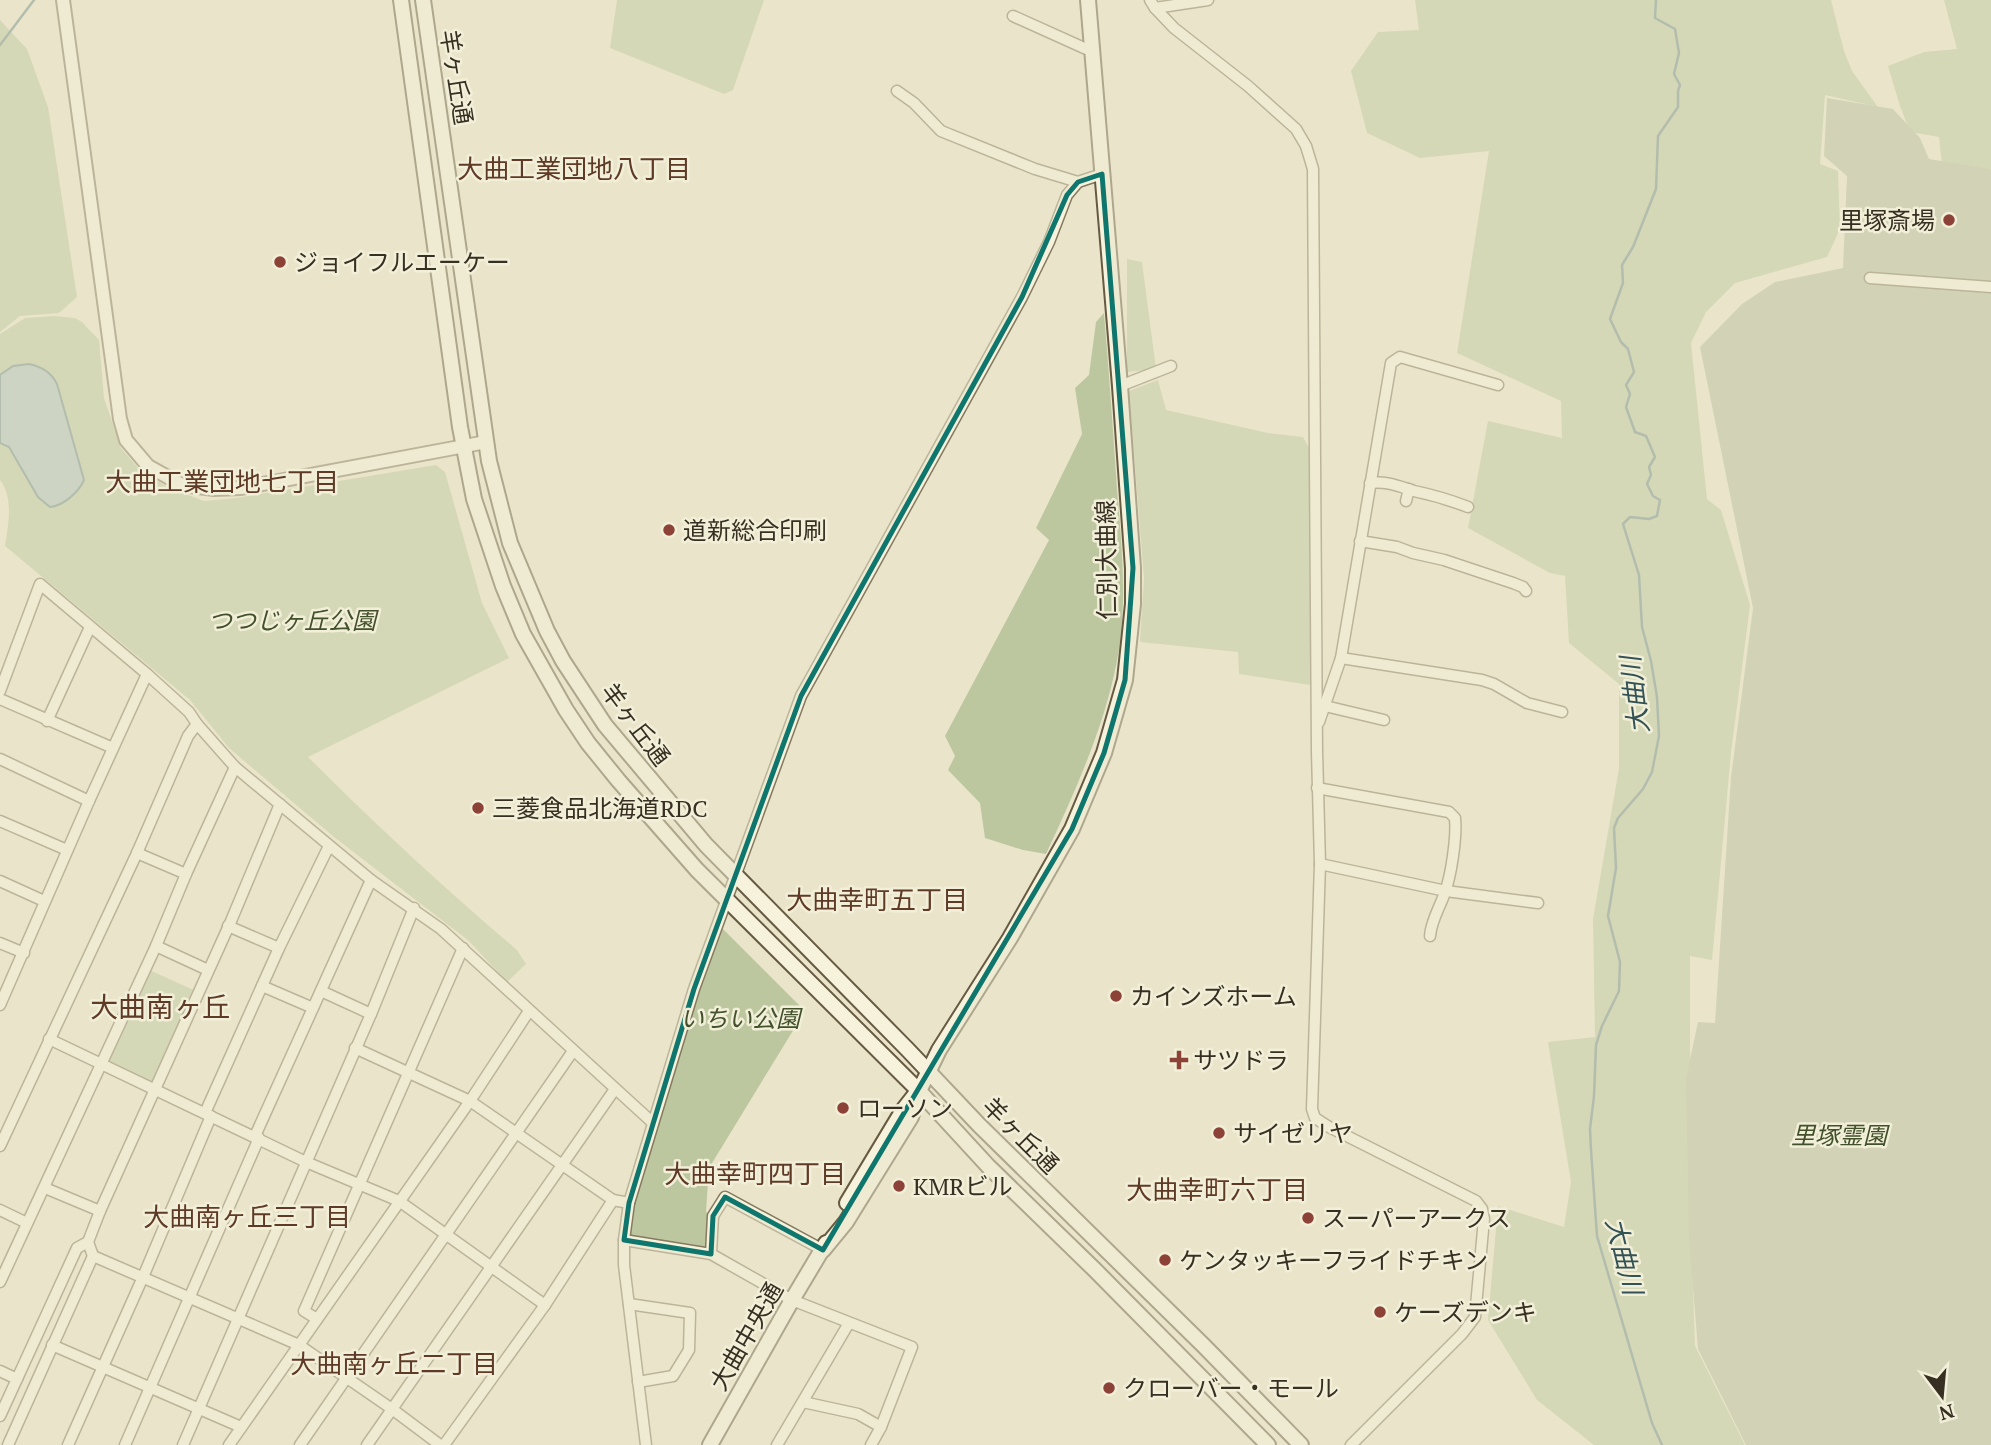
<svg xmlns="http://www.w3.org/2000/svg" width="1991" height="1445" font-family="'PT Serif','Noto Sans JP',serif">
<style>
.green{fill:#bdc79f}
.cemetery{fill:#b5bd9d}
.water{fill:#aabfbc;stroke:#718d8a;stroke-width:2}
.lines{fill:none;stroke-linecap:round;stroke-linejoin:round}
.stream{stroke:#718d8a;stroke-width:2.5}
.minor-casing{stroke:#857960;stroke-width:13}
.tertiary-casing{stroke:#857960;stroke-width:16}
.secondary-casing{stroke:#675a43;stroke-width:18}
.minor{stroke:#f6f2dc;stroke-width:10}
.tertiary{stroke:#f6f2dc;stroke-width:12}
.secondary{stroke:#f6f2dc;stroke-width:14}
.marked{fill:none;stroke:#0f766e;stroke-width:5;stroke-linejoin:round}
.poi-dot{fill:#8d4237;stroke:#f2efd9;stroke-width:2.5}
.labels{text-anchor:middle;dominant-baseline:central;stroke-width:5;stroke-linejoin:round;paint-order:stroke}
.street-label{font-size:24px;fill:#372f22;stroke:#f2efd9}
.poi-label{font-size:24px;fill:#372f22;stroke:#f2efd9;text-anchor:start}
.park-label{font-size:24px;font-style:italic;fill:#42512b;stroke:#f2efd9}
.neighbourhood-label{font-size:26px;fill:#5f3a26;stroke:#f2efd9}
.water-label{font-size:26px;font-style:italic;fill:#335255;stroke:#f2efd9}
.quarter-label{font-size:28px;fill:#5f3a26;stroke:#f2efd9}
</style>
<rect width="100%" height="100%" fill="#eae5ca"/>
<g class="green">
<polygon points="617,0 764,0 733,90 724,94 610,48"/>
<polygon points="1415,0 1831,0 1844,51 1852,71 1878,107 1825,95 1820,164 1838,171 1840,229 1827,257 1735,283 1706,312 1691,343 1707,499 1721,510 1750,605 1731,753 1712,960 1690,956 1690,1207 1695,1346 1745,1445 1594,1445 1537,1400 1488,1320 1498,1206 1564,1227 1571,1182 1548,1042 1595,1037 1593,919 1619,768 1619,684 1569,643 1565,576 1550,573 1468,528 1488,421 1562,438 1561,401 1457,353 1489,151 1420,158 1367,133 1351,71 1378,32 1419,30"/>
<polygon points="1944,0 1991,0 1991,169 1942,165 1939,137 1910,132 1900,106 1888,66 1924,52 1957,49"/>
<polygon points="0,20 27,49 48,107 77,297 59,313 20,316 0,332"/>
<polygon points="1127,259 1142,262 1156,369 1127,372"/>
<path d="M 1104,313 C 1109,372 1113,430 1117,489 C 1122,550 1129,614 1114,675 C 1100,737 1073,796 1046,854 L 1023,850 L 985,838 L 980,803 L 948,770 L 955,756 L 945,736 L 1049,540 L 1036,528 L 1082,434 L 1075,388 L 1089,375 L 1096,322 Z"/>
<path d="M 54,316 L 75,318 L 82,322 L 99,340 L 104,398 L 121,448 L 140,470 L 167,487 L 204,501 L 236,498 L 436,465 L 445,472 L 482,603 L 509,658 L 308,757 C 375,824 445,889 517,950 L 526,964 L 507,982 L 469,941 L 334,837 L 229,748 L 190,700 L 5,546 C 8,526 14,498 0,480 L 0,334 L 25,318 Z"/>
<polygon points="1158,380 1166,410 1268,433 1303,437 1309,448 1312,543 1310,685 1239,674 1238,652 1140,642 1144,578 1129,391"/>
<polygon points="717,923 805,1011 709,1168 706,1212 713,1216 711,1254 624,1240 629,1203"/>
<polygon points="145,968 198,992 154,1089 101,1064"/>
</g>
<polygon class="cemetery" points="1827,98 1893,109 1920,138 1929,159 1991,169 1991,1445 1746,1445 1698,1349 1689,1239 1686,1078 1698,1022 1715,1023 1731,777 1753,608 1700,347 1742,304 1775,282 1843,268 1847,176 1824,156"/>
<path class="water" d="M 29,364 C 42,367 51,372 57,384 L 84,480 C 79,492 63,506 50,507 L 38,497 L 9,447 L 0,443 L 0,375 L 13,366 Z"/>
<g class="lines">
<g class="stream">
<polyline points="1656,0 1655,18 1675,29 1679,53 1674,74 1680,85 1678,91 1678,107 1658,136 1656,189 1633,247 1622,265 1623,283 1610,319 1621,342 1628,349 1634,372 1626,385 1630,394 1626,407 1635,432 1646,436 1655,457 1649,467 1651,475 1647,484 1653,496 1660,500 1657,516 1649,519 1630,517 1623,524 1639,575 1642,627 1651,661 1657,697 1659,736 1652,772 1643,789 1618,818 1614,828 1616,868 1608,916 1620,962 1619,991 1602,1026 1596,1045 1594,1096 1590,1129 1591,1150 1597,1236 1652,1423 1662,1445"/>
<polyline points="0,45 34,0"/>
</g>
<g class="minor-casing">
<g id="minor">
<polyline points="1150,0 1155,8 1174,28 1248,86 1296,129 1306,146 1313,169 1317,751 1320,864 1312,1109 1315,1118 1329,1127 1476,1201 1482,1209 1484,1219 1475,1317 1462,1334 1351,1445"/>
<polyline points="1155,8 1208,0"/>
<polyline points="1013,16 1093,52"/>
<polyline points="897,91 914,103 941,131 1035,169 1078,182"/>
<polyline points="1870,278 1991,287"/>
<polyline points="1120,386 1171,366"/>
<path d="M 1370,483 C 1387,481 1398,486 1414,491 C 1433,495 1450,500 1468,507"/>
<polyline points="1406,501 1409,489"/>
<polyline points="1360,541 1397,547 1413,553 1444,560 1513,583 1523,587 1526,591"/>
<polyline points="1341,658 1482,680 1494,684 1527,703 1562,712"/>
<polyline points="0,691 40,584 147,674 189,712 197,724 235,767 371,880 441,929 653,1123"/>
<polyline points="0,699 113,748"/>
<polyline points="1325,706 1384,720"/>
<polyline points="47,721 90,627"/>
<polyline points="1319,722 1341,658 1391,363 1400,357 1498,385"/>
<polyline points="0,759 89,801"/>
<path d="M 1317,788 L 1449,812 L 1455,818 C 1457,837 1451,877 1444,895 C 1439,909 1431,921 1430,936"/>
<polyline points="0,821 67,850"/>
<polyline points="137,853 186,874"/>
<polyline points="1320,864 1446,891 1538,903"/>
<polyline points="0,881 44,901"/>
<polyline points="228,926 279,948"/>
<polyline points="0,943 24,953"/>
<polyline points="156,946 208,970"/>
<polyline points="262,986 313,1008"/>
<polyline points="321,991 371,1014"/>
<polyline points="0,1005 89,801 147,674"/>
<polyline points="49,1039 306,1162 399,1201 545,1305"/>
<polyline points="355,1048 470,1101 613,1200 629,1203"/>
<polyline points="205,1113 279,948 329,846"/>
<polyline points="255,1136 371,880"/>
<polyline points="0,1146 137,853 188,736 197,724"/>
<polyline points="45,1188 100,1211"/>
<polyline points="0,1210 27,1223"/>
<polyline points="624,1240 711,1254 792,1300 912,1347 881,1427 871,1445"/>
<polyline points="711,1254 713,1216 725,1197 823,1250"/>
<polyline points="93,1256 299,1345 392,1409 440,1445"/>
<polyline points="0,1282 156,946 186,874 235,767"/>
<polyline points="629,1304 690,1313 689,1350 673,1376 638,1382"/>
<polyline points="317,1319 304,1311 463,948"/>
<polyline points="52,1345 241,1427"/>
<polyline points="0,1371 17,1379"/>
<polyline points="803,1402 858,1414 881,1427"/>
<polyline points="0,1416 77,1248 88,1242"/>
<polyline points="8,1445 93,1256 88,1242 100,1211 231,921 280,804"/>
<polyline points="68,1445 143,1277 211,1116"/>
<polyline points="125,1445 259,1138"/>
<polyline points="183,1445 371,1014 414,908"/>
<polyline points="229,1445 470,1101 529,1011"/>
<polyline points="300,1445 573,1051"/>
<polyline points="367,1445 615,1089"/>
<polyline points="444,1445 545,1305 613,1200"/>
<polyline points="646,1445 624,1265 624,1240 629,1203 694,989 801,696 1022,297 1049,242 1067,195 1078,182 1102,174"/>
<polyline points="777,1445 849,1323"/>
</g>
</g>
<g class="tertiary-casing">
<polyline id="tertiary" points="63,0 120,419 126,440 148,466 182,485 214,489 241,488 486,442"/>
</g>
<g class="secondary-casing">
<g id="secondary">
<polyline points="401,0 460,427 474,499 503,586 523,634 566,710 588,743 618,780 697,870 919,1091 988,1166 1095,1270 1268,1445"/>
<polyline points="423,0 489,461 510,543 547,631 563,661 605,725 706,845 908,1050 979,1125 1203,1345 1301,1445"/>
<polyline points="847,1203 903,1110 914,1096"/>
<polyline points="823,1250 846,1222 911,1117 919,1091 939,1050 1010,938 1072,829 1104,753 1125,680 1133,604 1133,568 1120,386 1088,0"/>
<polyline points="710,1445 792,1300 826,1243"/>
</g>
</g>
<use href="#minor" class="minor"/>
<use href="#tertiary" class="tertiary"/>
<use href="#secondary" class="secondary"/>
</g>
<path d="M0 0H1991V1445H0ZM 1102,174 L 1133,568 L 1125,680 L 1104,753 L 1072,829 L 823,1250 L 725,1197 L 713,1216 L 711,1254 L 624,1240 L 629,1203 L 694,989 L 801,696 L 1022,297 L 1067,195 L 1078,182 Z" fill="#eae5ca" fill-opacity=".55" fill-rule="evenodd"/>
<path class="marked" d="M 1102,174 L 1133,568 L 1125,680 L 1104,753 L 1072,829 L 823,1250 L 725,1197 L 713,1216 L 711,1254 L 624,1240 L 629,1203 L 694,989 L 801,696 L 1022,297 L 1067,195 L 1078,182 Z"/>
<g class="poi-dot">
<circle cx="1949" cy="220" r="7"/>
<circle cx="280" cy="262" r="7"/>
<circle cx="669" cy="530" r="7"/>
<circle cx="478" cy="808" r="7"/>
<circle cx="1116" cy="996" r="7"/>
<path d="M1175.5 1049.5h7v7h7v7h-7v7h-7v-7h-7v-7h7z"/>
<circle cx="843" cy="1108" r="7"/>
<circle cx="1219" cy="1133" r="7"/>
<circle cx="899" cy="1186" r="7"/>
<circle cx="1308" cy="1218" r="7"/>
<circle cx="1165" cy="1260" r="7"/>
<circle cx="1380" cy="1312" r="7"/>
<circle cx="1109" cy="1388" r="7"/>
</g>
<g class="labels">
<g class="street-label">
<text transform="translate(457 77) rotate(81)">羊ヶ丘通</text>
<text transform="translate(1106 560) rotate(-91)">仁別大曲線</text>
<text transform="translate(636 724) rotate(53)">羊ヶ丘通</text>
<text transform="translate(1021 1135) rotate(45)">羊ヶ丘通</text>
<text transform="translate(746 1336) rotate(-60)">大曲中央通</text>
</g>
<g class="poi-label">
<text x="1935" y="220" text-anchor="end">里塚斎場</text>
<text x="294" y="262">ジョイフルエーケー</text>
<text x="683" y="530">道新総合印刷</text>
<text x="492" y="808">三菱食品北海道RDC</text>
<text x="1130" y="996">カインズホーム</text>
<text x="1193" y="1060">サツドラ</text>
<text x="857" y="1108">ローソン</text>
<text x="1233" y="1133">サイゼリヤ</text>
<text x="913" y="1186">KMRビル</text>
<text x="1322" y="1218">スーパーアークス</text>
<text x="1179" y="1260">ケンタッキーフライドチキン</text>
<text x="1394" y="1312">ケーズデンキ</text>
<text x="1123" y="1388">クローバー・モール</text>
</g>
<g class="park-label">
<text x="292" y="620">つつじヶ丘公園</text>
<text x="740" y="1018">いちい公園</text>
<text x="1839" y="1135">里塚霊園</text>
</g>
<g class="neighbourhood-label">
<text x="574" y="168">大曲工業団地八丁目</text>
<text x="222" y="481">大曲工業団地七丁目</text>
<text x="877" y="899">大曲幸町五丁目</text>
<text x="755" y="1173">大曲幸町四丁目</text>
<text x="1217" y="1189">大曲幸町六丁目</text>
<text x="247" y="1216">大曲南ヶ丘三丁目</text>
<text x="394" y="1363">大曲南ヶ丘二丁目</text>
</g>
<g class="water-label">
<text transform="translate(1634 695) rotate(-97)">大曲川</text>
<text transform="translate(1625 1256) rotate(76)">大曲川</text>
</g>
<g class="quarter-label">
<text x="160" y="1006">大曲南ヶ丘</text>
</g>
</g>
<g transform="translate(1942 1396) rotate(164)" stroke="#f2efd9" stroke-width="5" paint-order="stroke">
<path d="M0-5L12 26L0 18L-12 26Z" fill="#372f22"/>
<text y="-10" font-size="19" font-weight="bold" text-anchor="middle" fill="#372f22">N</text>
</g>
</svg>
